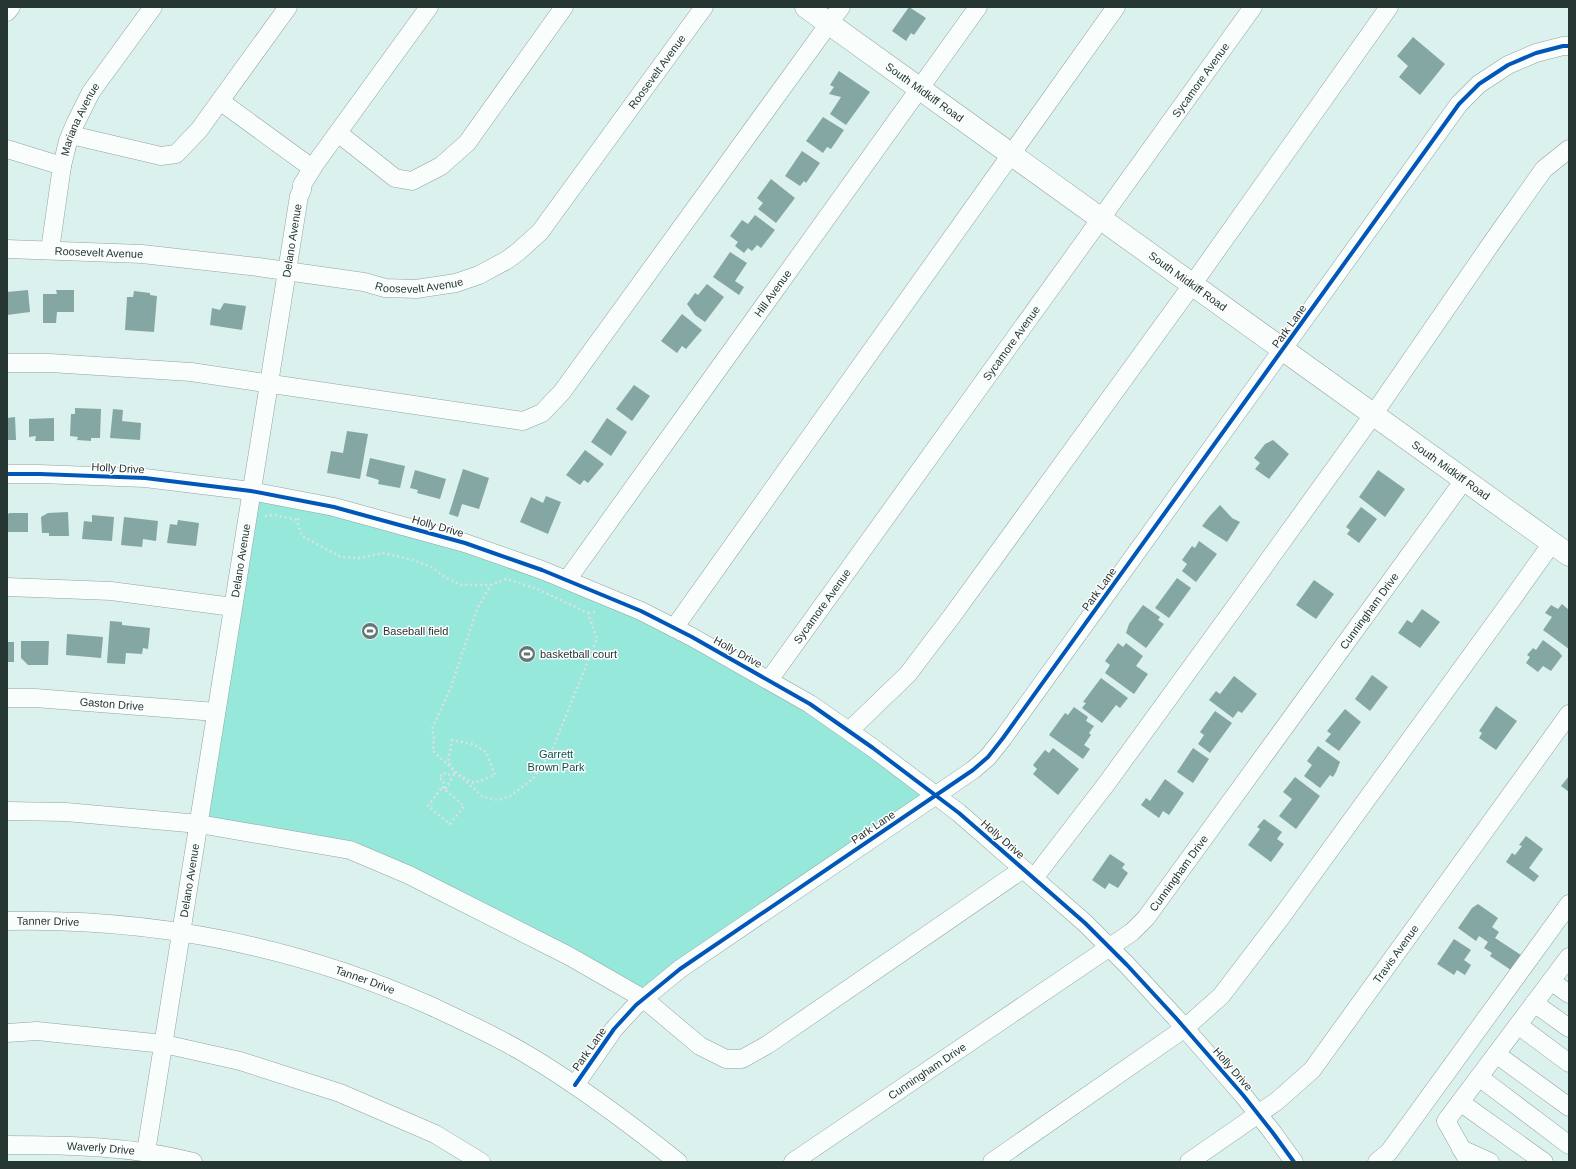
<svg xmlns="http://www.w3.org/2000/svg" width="1576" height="1169" font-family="Helvetica,sans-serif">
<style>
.green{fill:#96e8db}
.building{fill:#85a7a3}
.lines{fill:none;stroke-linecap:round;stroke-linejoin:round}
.minor-casing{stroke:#92a3a1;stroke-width:19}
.major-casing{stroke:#92a3a1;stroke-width:23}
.path{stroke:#dae1e0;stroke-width:2.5;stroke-dasharray:2 3;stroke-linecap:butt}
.minor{stroke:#f9fdfc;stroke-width:18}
.major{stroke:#f9fdfc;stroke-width:22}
.cycleway-casing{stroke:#fdfdfd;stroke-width:6}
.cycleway{stroke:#0057b8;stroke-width:4}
.labels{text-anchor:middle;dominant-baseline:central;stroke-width:3;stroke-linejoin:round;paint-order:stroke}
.street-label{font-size:11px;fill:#253633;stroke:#fdfdfd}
.poi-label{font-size:11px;fill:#253633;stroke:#fdfdfd;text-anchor:start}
.park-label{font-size:11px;fill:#125048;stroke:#fdfdfd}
</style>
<rect width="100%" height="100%" fill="#daf1ed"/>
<polygon class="green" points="251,491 412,528 692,637 935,795 643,999 350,850 201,825"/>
<g class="building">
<polygon points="909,7 926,18 914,35 911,33 906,41 892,31"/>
<polygon points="1413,37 1445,64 1420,95 1399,77 1408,66 1397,56"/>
<polygon points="839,71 870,92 846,125 830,114 841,97 829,94 834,87 830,85"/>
<polygon points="823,117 844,130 831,149 827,147 823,153 806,141"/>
<polygon points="802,151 820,163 806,183 804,181 800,186 785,176"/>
<polygon points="771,179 795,198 776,223 758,209 763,203 757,198"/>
<polygon points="755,215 775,230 761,248 757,245 752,251 748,248 744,253 735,246 738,242 730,236 742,220 748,224"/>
<polygon points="730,252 747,263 735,281 744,287 739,295 713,277"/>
<polygon points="707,284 724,297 705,322 695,315 687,304 695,293 698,295"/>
<polygon points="28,290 30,312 7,315 7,292"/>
<polygon points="56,290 74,290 74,312 57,312 56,323 43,323 43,294 57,294"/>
<polygon points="134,291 150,293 150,295 157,296 154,332 125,330 127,297 133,297"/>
<polygon points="224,303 246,306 242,330 210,325 212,308 220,310"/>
<polygon points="682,314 702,330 686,349 682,346 677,353 661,341"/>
<polygon points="634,385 650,396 632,421 616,409"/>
<polygon points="75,408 101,409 100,438 91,438 91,441 77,440 78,437 70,436 71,414 75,414"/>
<polygon points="113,409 123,410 122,421 141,423 140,440 110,438"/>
<polygon points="15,417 16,440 7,440 7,418"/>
<polygon points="54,418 54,441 35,441 36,436 29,437 29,419"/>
<polygon points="607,418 627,432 611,456 591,442"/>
<polygon points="347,431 368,434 360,479 327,473 331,451 343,453"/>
<polygon points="1273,440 1289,454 1269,479 1255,469 1260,463 1254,458 1265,444"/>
<polygon points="585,450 604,464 588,483 584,480 580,485 566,475"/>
<polygon points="370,458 405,466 400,488 378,484 379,480 366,476"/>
<polygon points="463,469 489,478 479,509 462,504 458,517 449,514"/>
<polygon points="415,470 446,479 440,499 417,493 418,490 410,488"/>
<polygon points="1378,470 1405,489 1385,517 1359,497"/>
<polygon points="546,496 561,502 548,534 520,522 531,497 543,503"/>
<polygon points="1220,505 1232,518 1240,522 1227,542 1202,526 1209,517"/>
<polygon points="1361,507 1377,519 1359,543 1347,534 1350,530 1346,527"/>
<polygon points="68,512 69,536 49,536 49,533 42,533 41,517 48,513"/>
<polygon points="9,513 28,513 28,532 7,532 7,516"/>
<polygon points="92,515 114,517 112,541 82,539 84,521 92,522"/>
<polygon points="124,517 158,521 156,541 143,539 142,547 121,545"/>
<polygon points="178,520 199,523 196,546 167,543 170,524 177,525"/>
<polygon points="1199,541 1217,554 1196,582 1182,571 1187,564 1182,560 1192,546 1195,548"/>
<polygon points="1177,578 1191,588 1169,618 1155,608"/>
<polygon points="1314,580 1334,594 1316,619 1296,605"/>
<polygon points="1562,604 1569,610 1569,649 1543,630 1552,617 1545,613 1551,605 1558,609"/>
<polygon points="1143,605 1160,617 1158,620 1164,624 1146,648 1126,633 1129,624"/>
<polygon points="1422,609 1440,622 1420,648 1398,633 1407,620 1412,623"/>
<polygon points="110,621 122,622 122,625 150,628 148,649 143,648 142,654 126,653 125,664 107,663"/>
<polygon points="67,634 103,637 101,658 66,655"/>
<polygon points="1543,640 1559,652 1562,656 1551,671 1543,666 1538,672 1526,663 1530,657 1527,655 1533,648 1536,650"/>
<polygon points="21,641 49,641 48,665 28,665 21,658"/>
<rect x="7" y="642" width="7" height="20"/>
<polygon points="1118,643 1123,647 1126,643 1143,656 1136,666 1148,674 1134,694 1105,673 1110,665 1105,661"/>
<polygon points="1372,675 1388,687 1370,711 1355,699"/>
<polygon points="1234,676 1257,694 1242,713 1238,711 1233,718 1209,700 1216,691 1220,694"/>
<polygon points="1101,678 1128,698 1120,708 1116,705 1102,723 1082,708 1086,703 1083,702"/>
<polygon points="1496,706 1517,721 1496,750 1479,738 1482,733 1479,731"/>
<polygon points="1074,707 1088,717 1086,721 1094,726 1089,733 1091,735 1084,745 1090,749 1083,759 1049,735 1065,713 1068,715"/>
<polygon points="1345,709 1361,722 1339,751 1325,741 1331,734 1327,731"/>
<polygon points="1215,711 1232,723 1210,753 1198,744 1204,735 1200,732"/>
<polygon points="1318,746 1340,762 1336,772 1333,777 1330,775 1320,788 1304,776 1312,765 1307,761"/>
<polygon points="1053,748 1079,769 1058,795 1033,774 1037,769 1033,765 1045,750 1049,753"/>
<polygon points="1193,748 1209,759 1193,783 1177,772"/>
<polygon points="1569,776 1569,792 1561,786"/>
<polygon points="1295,777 1320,796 1296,829 1279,816 1292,799 1283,792"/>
<polygon points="1165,779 1184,793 1169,815 1163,811 1159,818 1141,805 1146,798 1150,801"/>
<polygon points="1264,819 1282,832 1277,839 1284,844 1271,862 1248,845 1260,829 1257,827"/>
<polygon points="1526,836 1543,849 1529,868 1539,876 1534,882 1506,862 1512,853 1515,855 1522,846 1519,845"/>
<polygon points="1110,854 1125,864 1122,868 1128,873 1118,888 1109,883 1105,889 1092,880"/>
<polygon points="1478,904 1498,918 1492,927 1499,932 1495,938 1521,955 1511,970 1490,956 1492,953 1484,948 1488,942 1479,936 1476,941 1458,928 1472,908"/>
<polygon points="1454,939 1471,950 1464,960 1471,965 1465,975 1457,970 1454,975 1437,964"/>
</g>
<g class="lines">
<g class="minor-casing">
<g id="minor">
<polyline points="7,12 11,7"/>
<polyline points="220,101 312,168"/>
<polyline points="338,133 395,178 412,181 441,166 467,143 564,7"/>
<polyline points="71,135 161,156 176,154 199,130 288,7"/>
<polyline points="7,149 62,166"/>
<path id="s1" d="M 7,249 L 142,254 L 258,267 L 364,282 L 385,288 L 416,289 L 456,283 L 479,275 L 507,260 L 519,251 L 540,232 L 704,7"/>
<path id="s2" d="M 50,250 L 62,166 L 68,141 L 75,124 L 91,92 L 153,7"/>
<polyline points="7,363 50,363 191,372 523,421 542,413 562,392 841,7"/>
<polyline points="7,474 40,474 145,478 251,491 334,507 465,543 542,570 641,611 692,637 810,704 873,748 959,813 1085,923 1127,965 1175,1017 1243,1095 1273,1133 1294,1162"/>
<path id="s3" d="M 567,580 L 978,7"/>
<polyline points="7,587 111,591 233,607"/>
<polyline points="674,628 1116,7"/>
<path id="s4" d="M 769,680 L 1253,7"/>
<path id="s5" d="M 7,698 L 35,698 L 216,712"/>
<polyline points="849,731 908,674 952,616 1192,285 1389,7"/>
<polyline points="7,811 66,812 199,824 350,850 409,875 569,956 644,999 700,1046 726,1059 742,1059 767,1045 1023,869"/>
<polyline points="1034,878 1107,783 1240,600 1373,415 1495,238 1544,169 1569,149"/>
<path id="s6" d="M 7,921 C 155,918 296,946 431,1006 C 463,1021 496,1036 526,1054 C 580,1086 629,1123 678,1162"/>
<polyline points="1551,981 1569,994"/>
<polyline points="1534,1003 1569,1028"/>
<polyline points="1518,1025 1569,1063"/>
<polyline points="7,1033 37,1031 164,1044 240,1061 340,1093 435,1134 481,1162"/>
<polyline points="1496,1054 1569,1107"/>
<polyline points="1479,1077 1569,1145"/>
<polyline points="575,1085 614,1029 636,1005 680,969 973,770 988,757 1003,738 1459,104 1479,84 1508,65 1536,53 1563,46 1569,46"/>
<polyline points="1460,1102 1544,1162"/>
<path id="s7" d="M 7,1145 C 69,1145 132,1146 193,1162"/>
<polyline points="1461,1149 1490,1162"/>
<path id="s8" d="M 146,1152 L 299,196 L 302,190 L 302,185 L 315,164 L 429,7"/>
<path id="s9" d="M 793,1162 L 1132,932 L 1146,918 L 1464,480"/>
<polyline points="992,1162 1185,1028 1221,996 1282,916 1510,602 1552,543"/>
<path id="s10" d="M 1189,1162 L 1277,1101 L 1312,1070 L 1569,714"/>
<polyline points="1377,1162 1389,1152 1569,904"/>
<polyline points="1469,1162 1446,1121 1569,957"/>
</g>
</g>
<g class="major-casing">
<g id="major">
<path id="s11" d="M 806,7 L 1569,555"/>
</g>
</g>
<g class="path">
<polyline points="265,516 274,515 298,520"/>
<polyline points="298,518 298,524 302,536 341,557 360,558 383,553 413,560 431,567 445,577 461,585 491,585 506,579 535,588 588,613 597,639 552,750 533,779 510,796 498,800 483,797 433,751 434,737 432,729 451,687 477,609 491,585"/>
<polyline points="588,613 597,611"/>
<polyline points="453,769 448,762 452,740 473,744 486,752 495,775 474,783 459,775"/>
<polyline points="455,773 448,775 443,773 439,778 443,780 445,790 455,773"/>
<polygon points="442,787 464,806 450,824 428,806"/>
</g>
<use href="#minor" class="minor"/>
<use href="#major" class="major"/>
<g class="cycleway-casing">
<g id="cycleway">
<polyline points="7,474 40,474 145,478 251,491 334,507 465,543 542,570 641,611 692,637 810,704 873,748 959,813 1085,923 1127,965 1175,1017 1243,1095 1273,1133 1294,1162"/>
<polyline points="575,1085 614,1029 636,1005 680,969 973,770 988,757 1003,738 1459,104 1479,84 1508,65 1536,53 1563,46 1569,46"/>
</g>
</g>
<use href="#cycleway" class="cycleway"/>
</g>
<defs>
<g id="stadium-disc" transform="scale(0.9)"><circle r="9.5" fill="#647774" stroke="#fdfdfd"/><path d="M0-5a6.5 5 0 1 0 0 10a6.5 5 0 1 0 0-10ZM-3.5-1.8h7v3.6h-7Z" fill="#fff"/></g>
</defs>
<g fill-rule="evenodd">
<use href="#stadium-disc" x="370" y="631"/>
<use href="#stadium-disc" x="527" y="654"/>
</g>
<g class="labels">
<g class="street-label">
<text stroke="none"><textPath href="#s1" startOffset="750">Roosevelt Avenue</textPath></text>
<text stroke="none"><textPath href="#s4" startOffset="739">Sycamore Avenue</textPath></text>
<text stroke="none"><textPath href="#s11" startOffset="146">South Midkiff Road</textPath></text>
<text stroke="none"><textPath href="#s2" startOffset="135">Mariana Avenue</textPath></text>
<text stroke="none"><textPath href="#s8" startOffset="923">Delano Avenue</textPath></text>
<text stroke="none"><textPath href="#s1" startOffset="92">Roosevelt Avenue</textPath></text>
<text stroke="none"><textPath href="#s11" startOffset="470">South Midkiff Road</textPath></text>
<text stroke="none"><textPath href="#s1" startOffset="415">Roosevelt Avenue</textPath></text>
<text stroke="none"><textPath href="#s3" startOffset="353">Hill Avenue</textPath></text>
<text transform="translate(1289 326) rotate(-54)">Park Lane</text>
<text stroke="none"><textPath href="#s4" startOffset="415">Sycamore Avenue</textPath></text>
<text transform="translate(118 468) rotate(3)">Holly Drive</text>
<text stroke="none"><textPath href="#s11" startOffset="794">South Midkiff Road</textPath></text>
<text transform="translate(438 526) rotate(16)">Holly Drive</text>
<text stroke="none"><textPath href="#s8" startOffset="599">Delano Avenue</textPath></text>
<text transform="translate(1099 589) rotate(-54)">Park Lane</text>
<text stroke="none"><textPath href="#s4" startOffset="91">Sycamore Avenue</textPath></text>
<text stroke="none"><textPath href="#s9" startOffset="809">Cunningham Drive</textPath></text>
<text transform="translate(738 652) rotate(29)">Holly Drive</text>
<text stroke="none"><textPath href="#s5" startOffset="105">Gaston Drive</textPath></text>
<text transform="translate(873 827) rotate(-34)">Park Lane</text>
<text transform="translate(1003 839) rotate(41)">Holly Drive</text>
<text stroke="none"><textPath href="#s9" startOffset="485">Cunningham Drive</textPath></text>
<text stroke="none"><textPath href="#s8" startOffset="275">Delano Avenue</textPath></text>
<text stroke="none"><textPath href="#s6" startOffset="41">Tanner Drive</textPath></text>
<text stroke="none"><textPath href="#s10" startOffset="297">Travis Avenue</textPath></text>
<text stroke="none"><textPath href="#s6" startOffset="365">Tanner Drive</textPath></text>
<text transform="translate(589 1049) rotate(-55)">Park Lane</text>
<text transform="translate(1233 1069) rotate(49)">Holly Drive</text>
<text stroke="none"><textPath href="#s9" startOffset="162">Cunningham Drive</textPath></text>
<text stroke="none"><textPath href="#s7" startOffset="94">Waverly Drive</textPath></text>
</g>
<g class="poi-label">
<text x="383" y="631">Baseball field</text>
<text x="540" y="654">basketball court</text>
</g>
<g class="park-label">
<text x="556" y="754">Garrett<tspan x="556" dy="13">Brown Park</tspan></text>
</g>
</g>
<rect width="1576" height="1169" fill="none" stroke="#253633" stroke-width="16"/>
</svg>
